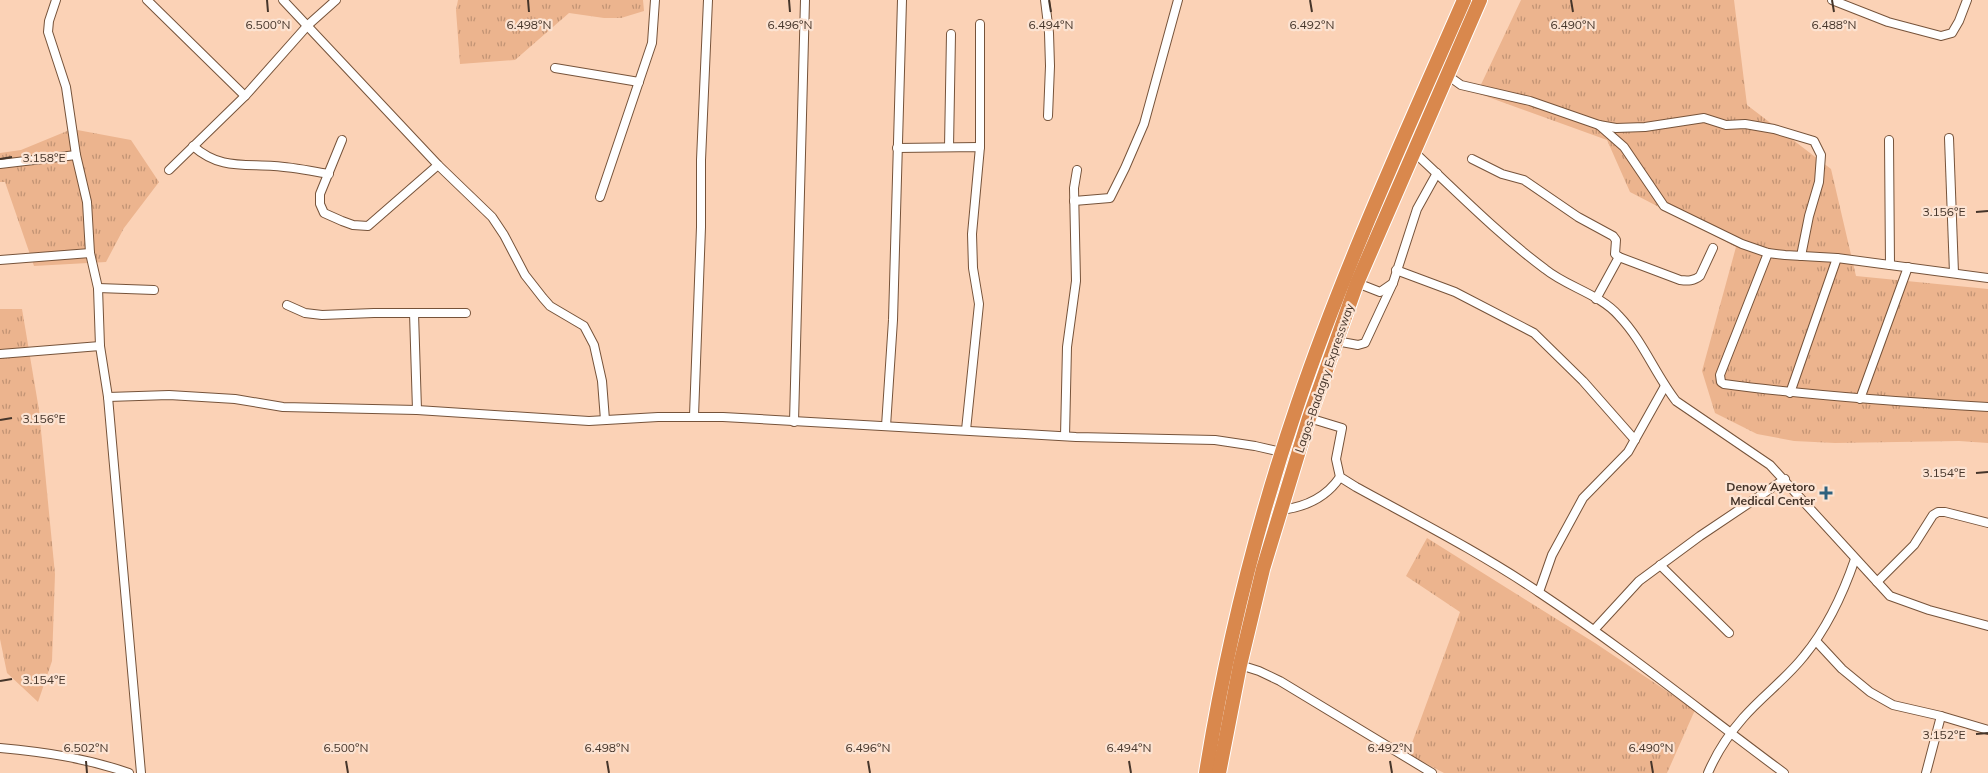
<svg xmlns="http://www.w3.org/2000/svg" width="1988" height="773" font-family="Mulish,sans-serif">
<style>
.grass{fill:url(#grass-tufts)}
.lines{fill:none;stroke-linecap:round;stroke-linejoin:round}
.street-casing{stroke:#76533a;stroke-width:10}
.highway-casing{stroke:#fff;stroke-width:16}
.street{stroke:#fff;stroke-width:8}
.highway{stroke:#d9884d;stroke-width:14}
.ticks{fill:none;stroke:#45352a;stroke-width:2}
.poi-dot{fill:#2e617e;stroke:#fce3d2;stroke-width:2}
.labels{text-anchor:middle;dominant-baseline:central;stroke-width:4.5;stroke-linejoin:round;paint-order:stroke}
.street-label{font-size:12px;fill:#45352a;stroke:#fce3d2}
.poi-label{font-size:12px;font-weight:bold;fill:#45352a;stroke:#fce3d2;text-anchor:end}
.ticks-label{font-size:12px;text-anchor:middle;fill:#45352a;stroke:#fce3d2;stroke-width:4.5;stroke-linejoin:round;paint-order:stroke}
</style>
<defs>
<pattern id="grass-tufts" width="24" height="20" patternUnits="userSpaceOnUse" patternTransform="scale(1.25)"><rect width="24" height="20" fill="#ecb48e"/><path d="M3 7l-1-3M5 7V3M7 7l1-3M15 17l-1-3M17 17v-4M19 17l1-3" fill="none" stroke="#c19374"/></pattern>
</defs>
<rect width="100%" height="100%" fill="#fbd2b6"/>
<g class="grass">
<polygon points="458,0 643,0 644,11 621,18 604,18 569,13 515,60 460,64 456,10"/>
<polygon points="1521,0 1734,0 1747,105 1831,169 1856,276 1988,289 1988,443 1959,441 1835,443 1794,441 1757,434 1715,413 1702,371 1736,247 1630,192 1607,140 1477,93"/>
<polygon points="72,129 131,140 159,182 124,228 106,262 34,266 5,182 0,182 0,153 21,150"/>
<polygon points="0,309 22,309 39,410 55,574 52,661 38,702 7,673 0,639"/>
<polygon points="1427,538 1595,643 1695,710 1667,773 1444,773 1408,754 1460,612 1406,576"/>
</g>
<g class="lines">
<g class="street-casing">
<g id="street">
<polyline points="56,0 49,21 48,32 66,87 76,155 87,202 90,253 98,288 100,346 108,397 141,773"/>
<polyline points="147,0 245,96"/>
<polyline points="283,0 438,165 492,217 504,235 525,275 543,298 550,306 584,326 594,345 602,381 605,420"/>
<polyline points="1045,0 1049,33 1050,66 1048,116"/>
<polyline points="1832,0 1888,22 1941,36 1952,33 1959,21 1967,0"/>
<polyline points="980,24 980,147"/>
<polyline points="555,68 639,82"/>
<polyline points="1447,75 1461,85 1530,101 1599,125 1616,128 1645,127 1704,118 1726,125 1745,124 1774,129 1814,141 1821,155 1819,182 1809,216 1801,256"/>
<polyline points="1599,125 1624,147 1664,206 1742,244 1768,253 1785,255 1837,258 1988,278"/>
<polyline points="1949,138 1954,273"/>
<polyline points="342,140 320,194 320,204 324,213 342,221 353,225 368,226 438,165"/>
<polyline points="1889,140 1890,265"/>
<path d="M 193,146 C 219,169 242,164 274,166 C 292,167 311,171 329,174"/>
<polyline points="949,147 951,34"/>
<polyline points="897,148 980,147 972,234 973,268 979,304 966,430"/>
<path d="M 1414,152 C 1457,192 1498,234 1545,269 C 1567,287 1600,294 1619,316 C 1643,341 1655,374 1676,401 L 1770,465 L 1890,596 L 1929,610 L 1988,626"/>
<path d="M 1472,159 L 1502,174 L 1524,180 L 1578,217 L 1613,236 L 1616,240 L 1615,254 L 1619,257 L 1680,280 C 1688,281 1694,281 1700,276 L 1713,248"/>
<polyline points="0,164 76,155"/>
<polyline points="169,170 245,96 308,25 336,0"/>
<polyline points="600,197 652,43 655,0"/>
<polyline points="1074,201 1110,198 1125,168 1144,124 1178,0"/>
<path d="M 1768,253 L 1720,375 L 1721,382 L 1724,384 C 1812,396 1899,402 1988,407"/>
<polyline points="0,260 90,253"/>
<polyline points="1396,270 1455,292 1534,333 1583,381 1635,440"/>
<polyline points="1357,283 1380,292 1393,283 1417,209 1437,173"/>
<polyline points="98,288 154,290"/>
<polyline points="1596,299 1619,257"/>
<polyline points="287,305 305,313 322,315 374,313 466,313"/>
<polyline points="414,313 417,410"/>
<polyline points="1336,341 1358,345 1365,343 1393,283"/>
<polyline points="0,354 100,346"/>
<polyline points="1790,393 1837,258"/>
<polyline points="108,397 169,395 235,399 283,407 417,410 589,421 658,417 723,417 1076,437 1215,440 1255,446 1281,452"/>
<polyline points="1860,399 1908,267"/>
<polyline points="694,416 701,227 701,160 708,0"/>
<path d="M 1309,418 L 1342,428 L 1336,459 L 1340,477 L 1356,487 C 1418,521 1481,553 1540,593 C 1624,649 1703,713 1784,773"/>
<polyline points="794,422 805,0"/>
<polyline points="886,426 893,320 902,0"/>
<polyline points="1065,436 1067,347 1076,281 1074,188 1077,170"/>
<path d="M 1281,510 C 1306,507 1326,498 1340,477"/>
<polyline points="1660,565 1729,633"/>
<polyline points="1877,582 1914,545 1933,515 1938,512 1945,512 1988,523"/>
<polyline points="1539,592 1552,555 1583,498 1628,452 1665,386"/>
<polyline points="1594,630 1639,581 1700,536 1785,479"/>
<polyline points="1816,641 1842,669 1870,692 1893,705 1941,716 1988,730"/>
<polyline points="1240,665 1259,671 1280,681 1432,773"/>
<path d="M 0,748 C 44,752 86,758 129,773"/>
<path d="M 1708,773 C 1716,754 1729,734 1743,718 C 1762,696 1786,679 1804,656 C 1828,627 1843,594 1855,559"/>
<polyline points="1926,773 1941,716"/>
</g>
</g>
<g class="highway-casing">
<g id="highway">
<path d="M 1206,773 C 1226,647 1257,523 1298,403 C 1345,265 1406,133 1464,0"/>
<polyline points="1219,773 1240,665 1263,569 1309,418 1357,283 1480,0"/>
</g>
</g>
<use href="#street" class="street"/>
<use href="#highway" class="highway"/>
</g>
<path class="ticks" d="M 267,0 L 268,12M 528,0 L 529,12M 789,0 L 790,12M 1049,0 L 1051,12M 1310,0 L 1312,12M 1571,0 L 1573,12M 1832,0 L 1834,12M 0,159 L 12,157M 1976,212 L 1988,211M 0,420 L 12,418M 1976,473 L 1988,472M 0,681 L 12,679M 1976,734 L 1988,733M 86,761 L 87,773M 346,761 L 348,773M 607,761 L 609,773M 868,761 L 870,773M 1129,761 L 1131,773M 1390,761 L 1392,773M 1651,761 L 1653,773"/>
<path class="poi-dot" d="M1823.5 485.5h5v5h5v5h-5v5h-5v-5h-5v-5h5z"/>
<g class="labels">
<g class="street-label">
<text transform="translate(1324 378) rotate(-71)">Lagos-Badagry Expressway</text>
</g>
<g class="poi-label">
<text x="1815" y="486">Denow Ayetoro<tspan x="1815" dy="14">Medical Center</tspan></text>
</g>
</g>
<g class="ticks-label">
<text x="268" y="29">6.500°N</text>
<text x="529" y="29">6.498°N</text>
<text x="790" y="29">6.496°N</text>
<text x="1051" y="29">6.494°N</text>
<text x="1312" y="29">6.492°N</text>
<text x="1573" y="29">6.490°N</text>
<text x="1834" y="29">6.488°N</text>
<text x="44" y="162">3.158°E</text>
<text x="1944" y="216">3.156°E</text>
<text x="44" y="423">3.156°E</text>
<text x="1944" y="477">3.154°E</text>
<text x="44" y="684">3.154°E</text>
<text x="1944" y="739">3.152°E</text>
<text x="86" y="752">6.502°N</text>
<text x="346" y="752">6.500°N</text>
<text x="607" y="752">6.498°N</text>
<text x="868" y="752">6.496°N</text>
<text x="1129" y="752">6.494°N</text>
<text x="1390" y="752">6.492°N</text>
<text x="1651" y="752">6.490°N</text>
</g>
</svg>
